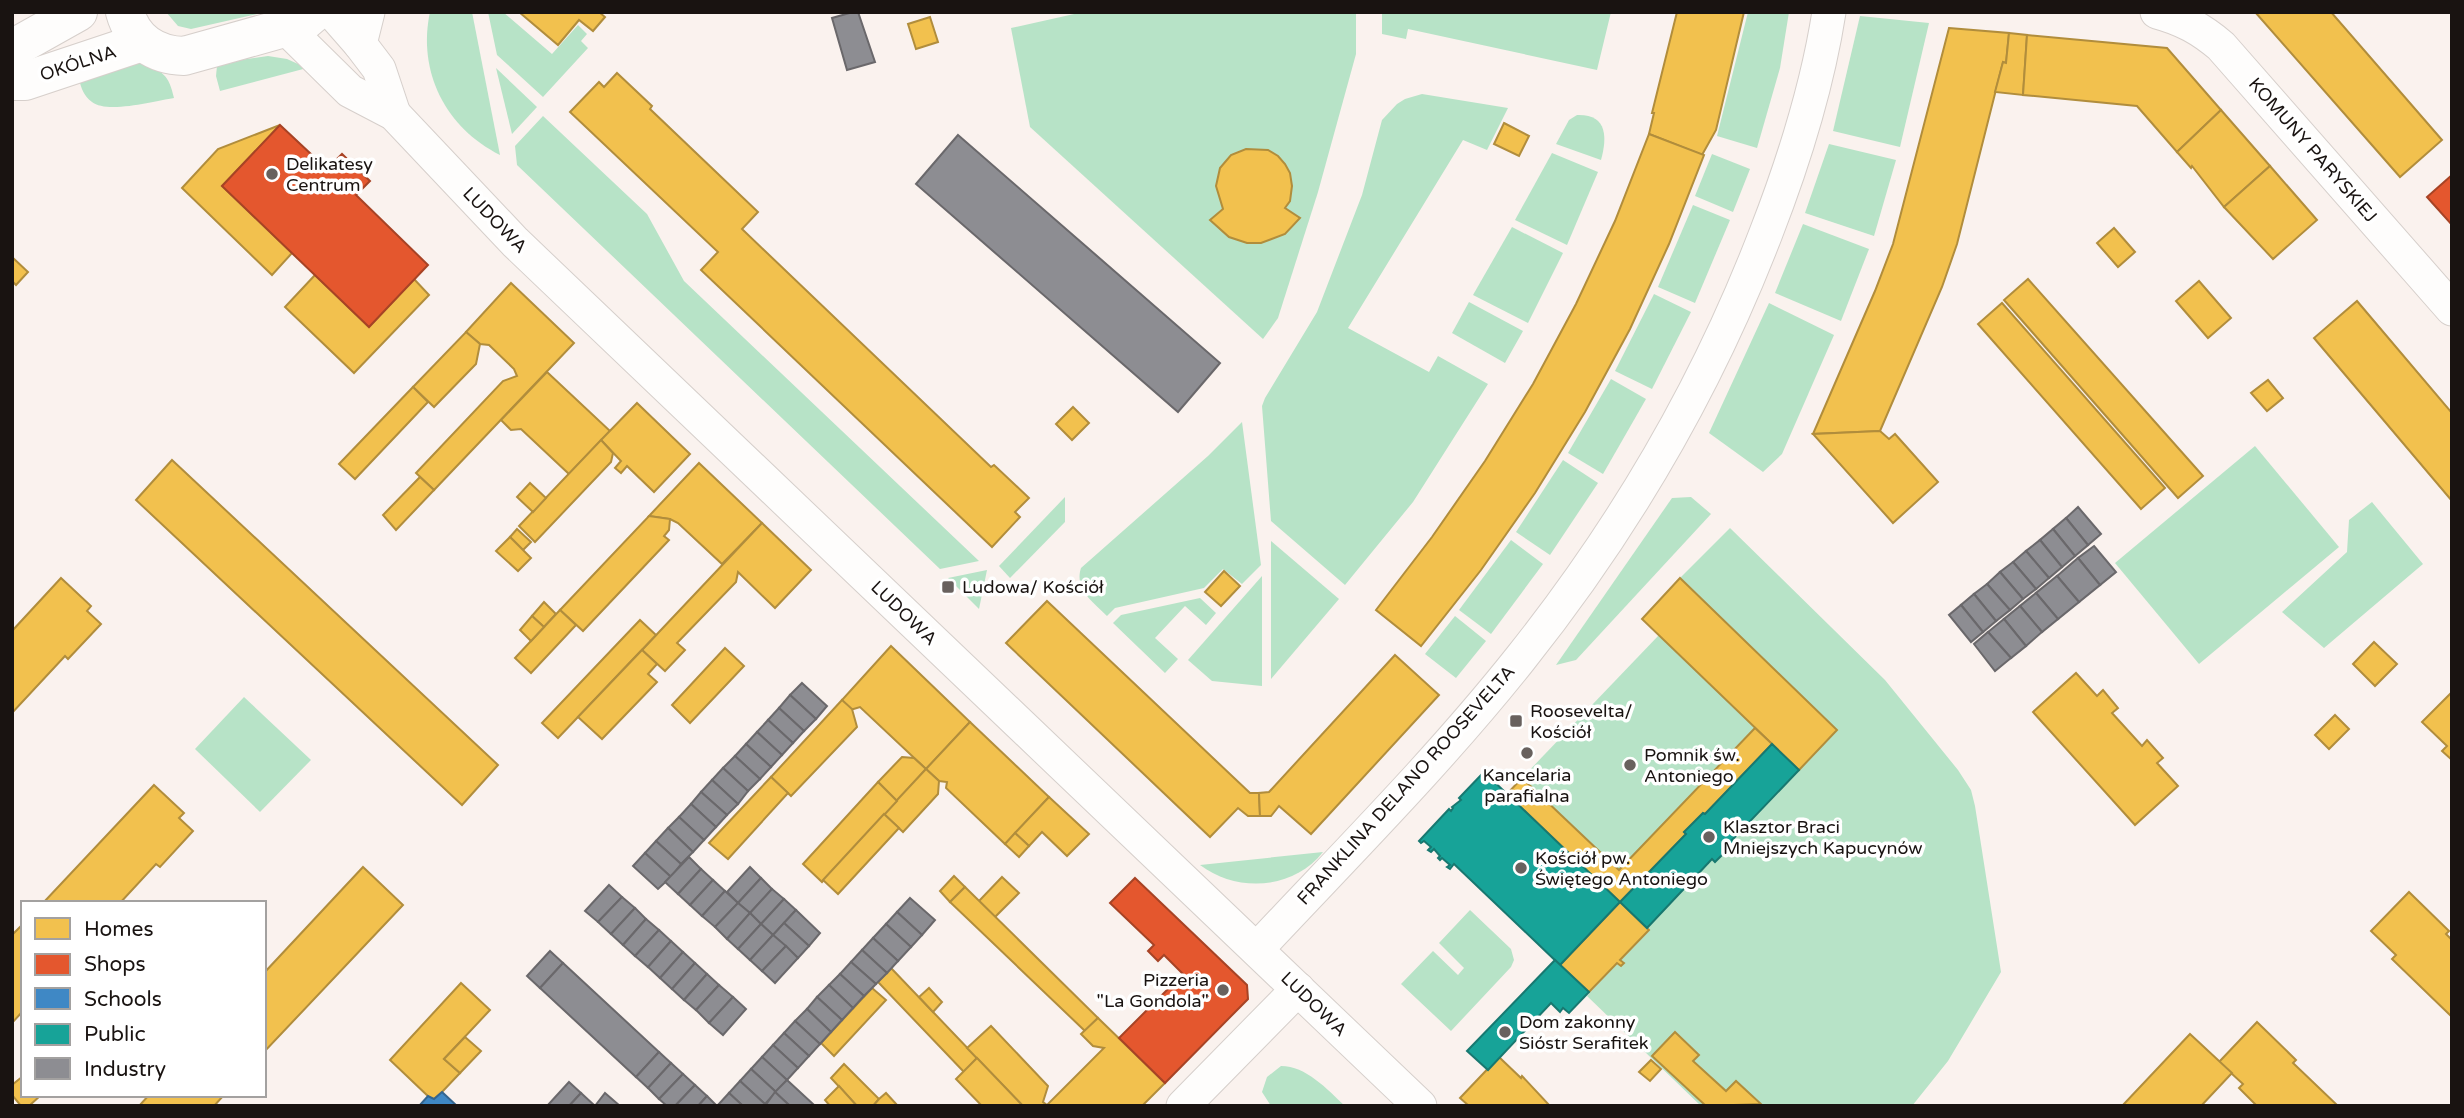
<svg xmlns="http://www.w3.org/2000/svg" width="2464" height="1118" font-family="'Varela Round',sans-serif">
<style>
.green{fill:#b7e3c7}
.homes{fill:#f2c14e;stroke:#b18d3c;stroke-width:2}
.shops{fill:#e4572e;stroke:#a74325;stroke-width:2}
.schools{fill:#3f88c5;stroke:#34658f;stroke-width:2}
.public{fill:#17a398;stroke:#187870;stroke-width:2}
.industry{fill:#8d8d92;stroke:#6a686b;stroke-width:2}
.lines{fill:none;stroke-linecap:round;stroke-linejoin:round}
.street-casing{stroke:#d6cfcb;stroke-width:35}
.secondary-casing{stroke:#d6cfcb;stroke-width:40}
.street{stroke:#fefdfc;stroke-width:33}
.secondary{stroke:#fefdfc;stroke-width:38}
.poi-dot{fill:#68615e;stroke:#fff;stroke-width:2.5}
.labels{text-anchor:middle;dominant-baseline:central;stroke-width:7;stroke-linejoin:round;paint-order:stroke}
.street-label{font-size:18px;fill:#191311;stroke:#fff}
.poi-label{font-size:18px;fill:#191311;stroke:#fff;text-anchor:start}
</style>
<rect width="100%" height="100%" fill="#faf2ee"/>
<g class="green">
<polygon points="166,12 266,12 191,29 178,26"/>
<path d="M 430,12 L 472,12 L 500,155 C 446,128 417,72 430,12 Z"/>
<polygon points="488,12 503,12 552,54 578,25 587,34 581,41 588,48 543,97 497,55"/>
<polygon points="1083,12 1356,12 1356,54 1318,192 1278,318 1263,339 1030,127 1011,28"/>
<polygon points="1382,12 1611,12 1597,70 1408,29 1406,39 1382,34"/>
<polygon points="1748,12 1789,12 1780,68 1757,148 1717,136"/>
<polygon points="1860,16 1929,23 1900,147 1833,131"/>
<polygon points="268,56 287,59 307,68 220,91 216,76 217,66 224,62"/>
<path d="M 141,63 C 163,71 169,75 174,98 C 155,101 107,114 92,102 C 84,96 81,88 79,79 L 127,64 Z"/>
<polygon points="496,68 537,107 512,134"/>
<polygon points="1422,94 1508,108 1487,150 1463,140 1348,328 1429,372 1438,356 1488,384 1413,502 1345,585 1271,521 1262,406 1265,398 1317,312 1362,195 1382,120 1397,104 1405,99"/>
<path d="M 1577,115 C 1608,114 1607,138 1601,160 L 1556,144 L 1569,120 Z"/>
<polygon points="543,116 647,214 684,281 979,561 940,569 517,165 515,146"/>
<polygon points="1829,144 1896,160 1874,236 1805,213"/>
<polygon points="1552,153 1598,172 1567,245 1515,220"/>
<polygon points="1712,154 1750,169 1733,212 1695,196"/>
<polygon points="1693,205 1730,220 1695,303 1658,287"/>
<polygon points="1803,224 1869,249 1841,321 1775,293"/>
<polygon points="1512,227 1563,253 1528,323 1473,295"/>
<polygon points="1654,294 1691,312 1652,389 1615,371"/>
<polygon points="1469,302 1523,331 1505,363 1452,333"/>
<polygon points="1769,303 1834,335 1782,454 1763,472 1709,433"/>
<polygon points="1611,379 1646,399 1603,474 1568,453"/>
<path d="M 1242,422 L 1261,565 L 1242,584 L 1223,569 L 1204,588 L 1115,608 L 1107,616 C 1093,602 1074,589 1081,568 L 1208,456 Z"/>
<polygon points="2255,446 2339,547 2199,664 2115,563"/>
<polygon points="1563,460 1598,483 1550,555 1516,532"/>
<polygon points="1065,497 1065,522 1010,578 999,566"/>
<polygon points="1691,497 1711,514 1576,660 1556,665 1672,498"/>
<polygon points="2372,502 2423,564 2324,648 2282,612 2347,552 2349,520"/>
<polygon points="1730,528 1885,680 1958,770 1971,790 1975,806 2001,972 1948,1061 1912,1106 1701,1106 1587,996 1617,963 1621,966 1624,962 1621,960 1649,931 1647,928 1712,860 1715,862 1734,843 1731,840 1837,730 1680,578"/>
<polygon points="1511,540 1543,564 1491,634 1459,610"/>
<polygon points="1271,541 1339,599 1271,679"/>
<polygon points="987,570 979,609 948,578"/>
<polygon points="1262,576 1262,686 1212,681 1188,660"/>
<polygon points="1200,598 1216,613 1206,625 1185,606 1155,638 1178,659 1165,673 1113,623 1121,615"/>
<polygon points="1455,616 1486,641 1456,678 1425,654"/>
<polygon points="1659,635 1755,728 1619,870 1522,778"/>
<polygon points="244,697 311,760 260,812 195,749"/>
<path d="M 1323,852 C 1293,890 1237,893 1200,865 Z"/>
<polygon points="1470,910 1511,949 1514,960 1511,967 1451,1031 1401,984 1433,951 1458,975 1464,968 1439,943"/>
<path d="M 1281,1066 C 1306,1066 1327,1089 1345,1106 L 1271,1106 L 1262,1092 L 1267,1077 Z"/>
</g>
<g class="homes">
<polygon points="519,12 599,12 605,17 593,31 579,20 558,45"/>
<polygon points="1677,12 1744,12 1716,130 1702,155 1649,134 1654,113 1652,113"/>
<polygon points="2255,12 2331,12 2442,140 2400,177"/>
<polygon points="930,17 938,42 916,49 908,24"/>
<polygon points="1949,28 2009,33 2006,63 2003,62 1957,244 1942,287 1880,431 1813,434 1875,291 1893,244"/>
<polygon points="2009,33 2027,35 2023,95 1995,92 2003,62 2006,63"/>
<polygon points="2027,35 2167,48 2221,110 2177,152 2137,106 2023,95"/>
<polygon points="617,73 652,106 650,109 758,212 742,229 991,467 994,465 1029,498 1015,512 1020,517 992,547 701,270 718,252 570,112 599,82 604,87"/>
<polygon points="2221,110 2270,166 2224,207 2192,166 2191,168 2177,152"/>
<polygon points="1504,123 1529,136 1519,156 1494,144"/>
<polygon points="280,125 222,186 292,253 272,275 182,188 218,149"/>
<polygon points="1649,134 1704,155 1669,244 1630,329 1585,412 1535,493 1481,570 1421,646 1376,610 1432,537 1485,461 1533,384 1576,304 1615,221"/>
<polygon points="1246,149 1268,150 1278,156 1285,164 1290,173 1292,186 1290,201 1285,208 1300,218 1285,234 1261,243 1247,243 1229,237 1210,220 1223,209 1216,186 1220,168 1231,155"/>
<polygon points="2270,166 2317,220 2273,259 2224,207"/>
<polygon points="2114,228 2135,252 2118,267 2097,243"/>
<polygon points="12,257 28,272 16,285 12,281"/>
<polygon points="315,275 369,327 414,279 429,295 354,373 285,307"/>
<polygon points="2028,279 2203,476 2178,498 2004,300"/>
<polygon points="2199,281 2231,318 2208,338 2176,301"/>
<polygon points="511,283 574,343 434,490 416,473 503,381 517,376 514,369 489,345 480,344 466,332"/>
<polygon points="2357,301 2452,413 2452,501 2314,338"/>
<polygon points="2002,303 2165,488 2141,509 1978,324"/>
<polygon points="466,332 480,344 476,364 434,407 413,387"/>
<polygon points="547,372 610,431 569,474 521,429 511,430 501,420"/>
<polygon points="2268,380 2283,398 2267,411 2251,393"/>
<polygon points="413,387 428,402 355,479 339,464"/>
<polygon points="637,403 690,454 654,492 627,466 621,473 615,468 621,461 601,440"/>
<polygon points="1073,407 1089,423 1072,440 1056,424"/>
<polygon points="1880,431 1889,439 1895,434 1938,482 1893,523 1813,434"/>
<polygon points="601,440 613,453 611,462 535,542 519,526"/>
<polygon points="172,460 498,765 462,805 136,500"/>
<polygon points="699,463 762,523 722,564 678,523 670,519 649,516"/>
<polygon points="420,477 434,490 396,530 383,515"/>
<polygon points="530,483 546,498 533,512 517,497"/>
<polygon points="649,516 670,519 669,530 664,536 669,540 583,631 560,610"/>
<polygon points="762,523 811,570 775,608 738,572 736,582 677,643 685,650 665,671 642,650"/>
<polygon points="517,529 531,542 523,550 510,537"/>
<polygon points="510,537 531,558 518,571 496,551"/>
<polygon points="1224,571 1240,586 1221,606 1205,592"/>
<polygon points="61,578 91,606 87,611 101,624 68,659 65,656 12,713 12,631"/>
<polygon points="1680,578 1837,730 1799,770 1642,619"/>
<polygon points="1047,601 1250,793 1259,793 1260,816 1248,816 1238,808 1210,837 1006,643"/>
<polygon points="544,602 556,614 544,627 532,616"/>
<polygon points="560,610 576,625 531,673 515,658"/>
<polygon points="532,616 544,627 531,641 520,630"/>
<polygon points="640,620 656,635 558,738 542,723"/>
<polygon points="2374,642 2397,664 2375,686 2353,664"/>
<polygon points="891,646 970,722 926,769 860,707 850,710 842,700"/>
<polygon points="725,648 744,666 690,723 672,705"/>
<polygon points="642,650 657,664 648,674 657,682 602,739 578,717"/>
<polygon points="1395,655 1439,695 1311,834 1279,806 1271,816 1260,816 1259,793 1269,792"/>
<polygon points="2076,673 2097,696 2103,690 2118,708 2112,713 2142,746 2147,740 2163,758 2157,763 2178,786 2135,825 2033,712"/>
<polygon points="2452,692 2452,760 2442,751 2447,746 2422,722"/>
<polygon points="842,700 852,709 857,727 791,796 771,777"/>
<polygon points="2335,715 2349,729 2329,749 2315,735"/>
<polygon points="970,722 1049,797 1005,844 946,788 947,782 939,781 926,769"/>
<polygon points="1755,728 1772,744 1705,814 1703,813 1684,832 1686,834 1620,902 1507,794 1522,778 1619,870"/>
<polygon points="902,757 914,758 926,769 897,801 878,782"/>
<polygon points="926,769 939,781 938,794 903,832 884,814"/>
<polygon points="771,777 788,793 728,859 709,843"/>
<polygon points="878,782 897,801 822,882 803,864"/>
<polygon points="154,785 184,813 179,818 193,831 160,867 156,864 120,903 43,903"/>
<polygon points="1049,797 1089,834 1067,856 1042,832 1029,846 1015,833"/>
<polygon points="884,814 899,828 838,894 823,880"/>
<polygon points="1015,833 1029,846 1019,857 1005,844"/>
<polygon points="363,867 403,905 264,1052 264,973"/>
<polygon points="954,876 965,887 950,902 940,891"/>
<polygon points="1002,877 1019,893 995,917 979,901"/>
<polygon points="965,887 1098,1018 1085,1031 950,902"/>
<polygon points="2409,892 2449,931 2446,934 2452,940 2452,1017 2392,959 2396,955 2371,931"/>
<polygon points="1620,902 1649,930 1620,960 1624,963 1621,966 1617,963 1589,992 1560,965"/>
<polygon points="23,924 23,1011 12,1023 12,935"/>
<polygon points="891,968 977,1058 964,1072 878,982"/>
<polygon points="461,983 490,1010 444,1059 460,1073 442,1092 434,1099 430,1098 390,1060"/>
<polygon points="872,988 886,1000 834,1056 821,1043"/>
<polygon points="929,988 942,1002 933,1012 919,997"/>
<polygon points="1098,1018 1165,1083 1142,1106 1023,1106 967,1048 991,1026 1048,1086 1043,1102 1047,1105 1104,1048 1093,1046 1081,1034"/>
<polygon points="2257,1022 2296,1060 2293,1063 2338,1106 2257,1106 2239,1088 2243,1084 2219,1062"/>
<polygon points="1675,1032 1699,1055 1693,1061 1726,1091 1736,1081 1761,1104 1706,1106 1652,1056"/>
<polygon points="2190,1034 2232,1073 2201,1106 2122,1106"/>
<polygon points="465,1037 481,1051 460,1073 444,1059"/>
<polygon points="1499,1057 1521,1078 1522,1076 1550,1106 1469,1106 1460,1098"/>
<polygon points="977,1058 1023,1106 982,1106 956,1079"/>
<polygon points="1651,1060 1661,1069 1650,1081 1639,1072"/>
<polygon points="844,1064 879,1099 873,1106 857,1106 831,1078"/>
<polygon points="23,1076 23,1095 41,1095 29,1106 21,1106 12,1095 12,1085"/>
<polygon points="839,1086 857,1106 830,1106 825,1100"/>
<polygon points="886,1093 898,1106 873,1106 879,1099"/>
<polygon points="149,1095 224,1095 214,1106 139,1106"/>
</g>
<g class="shops">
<polygon points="280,125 327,169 342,154 370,181 356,195 428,265 369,327 222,186"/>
<polygon points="2452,175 2452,225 2427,197"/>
<polygon points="1135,878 1247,985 1248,999 1165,1083 1119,1038 1183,974 1164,955 1158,961 1148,951 1154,945 1110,903"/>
</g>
<polygon class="schools" points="442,1092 457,1106 419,1106 428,1096 434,1099"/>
<g class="public">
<polygon points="1772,744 1799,770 1732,840 1734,843 1715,862 1712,859 1647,928 1620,902 1686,834 1684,832 1703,813 1705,814"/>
<polygon points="1484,772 1620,902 1560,965 1454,864 1450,869 1447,867 1450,865 1442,858 1440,860 1438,858 1440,856 1434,849 1431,852 1428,850 1431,847 1424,841 1421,843 1419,841 1449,809 1451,811 1453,808 1452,807 1461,800 1459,798"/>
<polygon points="1555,960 1589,992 1569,1013 1563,1008 1560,1012 1551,1003 1488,1070 1467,1051"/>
</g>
<g class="industry">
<polygon points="853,12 858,12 875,62 847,70 832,18"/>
<polygon points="958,135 1220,363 1178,412 916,184"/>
<polygon points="2078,507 2101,534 2088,545 2066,518"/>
<polygon points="2066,518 2088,545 2075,556 2053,529"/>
<polygon points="2053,529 2075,556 2062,567 2040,540"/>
<polygon points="2040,540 2062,567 2049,578 2026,551"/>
<polygon points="2094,546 2116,572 2100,585 2078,558"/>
<polygon points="2026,551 2049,578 2036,589 2013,562"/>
<polygon points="2078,558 2100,585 2079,602 2057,576"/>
<polygon points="2013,562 2036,589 2023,599 2000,572"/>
<polygon points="2000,572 2023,599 2010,610 1987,584"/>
<polygon points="2057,576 2079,602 2058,619 2036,593"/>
<polygon points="1987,584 2010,610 1996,621 1974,594"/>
<polygon points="2036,593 2058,619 2042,632 2020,606"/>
<polygon points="1974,594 1996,621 1983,632 1961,605"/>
<polygon points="1961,605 1983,632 1971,642 1949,615"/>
<polygon points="2020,606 2042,632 2026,646 2004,619"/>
<polygon points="2004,619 2026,646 2011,658 1988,632"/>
<polygon points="1988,632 2011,658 1995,671 1974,644"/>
<polygon points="802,683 827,706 816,719 790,695"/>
<polygon points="790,695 816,719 804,731 779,708"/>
<polygon points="779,708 804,731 793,743 768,720"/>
<polygon points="768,720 793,743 782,755 757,732"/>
<polygon points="757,732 782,755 771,767 746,744"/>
<polygon points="746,744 771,767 760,779 735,756"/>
<polygon points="735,756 760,779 748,791 723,768"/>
<polygon points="723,768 748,791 738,804 712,780"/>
<polygon points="712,780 738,804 727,815 701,792"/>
<polygon points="701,792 727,815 716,827 691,804"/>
<polygon points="691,804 716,827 704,840 679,817"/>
<polygon points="679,817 704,840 693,852 668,828"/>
<polygon points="668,828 693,852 681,864 656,841"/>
<polygon points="656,841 681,864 671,877 645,853"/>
<polygon points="645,853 671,877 658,889 633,866"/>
<polygon points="689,857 701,869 678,894 665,882"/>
<polygon points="750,867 761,878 738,903 727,892"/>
<polygon points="701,869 713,880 690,905 678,894"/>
<polygon points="761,878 772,889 750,913 738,903"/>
<polygon points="713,880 725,891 702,916 690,905"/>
<polygon points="609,885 622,897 598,922 585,911"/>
<polygon points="772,889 784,899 761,924 750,913"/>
<polygon points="725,891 738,903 715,927 702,916"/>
<polygon points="622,897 635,908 611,934 598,922"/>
<polygon points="910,898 935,920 922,935 897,912"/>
<polygon points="784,899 796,910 773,935 761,924"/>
<polygon points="738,903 750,913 727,939 715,927"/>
<polygon points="635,908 646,919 623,945 611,934"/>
<polygon points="796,910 820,933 809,946 784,923"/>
<polygon points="897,912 922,935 911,947 886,924"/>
<polygon points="750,913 761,924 738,949 727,939"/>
<polygon points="646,919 659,930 635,956 623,945"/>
<polygon points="784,923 809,946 798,958 773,935"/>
<polygon points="761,924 773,935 750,960 738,949"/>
<polygon points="886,924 911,947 898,961 873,938"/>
<polygon points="659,930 671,941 648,967 635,956"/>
<polygon points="773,935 786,946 762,971 750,960"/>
<polygon points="873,938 898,961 887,973 862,950"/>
<polygon points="671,941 683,952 660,978 648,967"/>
<polygon points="786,946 798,958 775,983 762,971"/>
<polygon points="862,950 887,973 876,984 851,962"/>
<polygon points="550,951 563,963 540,988 527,976"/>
<polygon points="683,952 695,963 672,989 660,978"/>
<polygon points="851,962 876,984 864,996 840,974"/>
<polygon points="563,963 659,1052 636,1077 540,988"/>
<polygon points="695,963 707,974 684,1000 672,989"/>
<polygon points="707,974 719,985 696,1010 684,1000"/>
<polygon points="840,974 864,996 853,1008 829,985"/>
<polygon points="719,985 733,997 709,1023 696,1010"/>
<polygon points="829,985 853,1008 842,1020 817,997"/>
<polygon points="733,997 746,1009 723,1035 709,1023"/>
<polygon points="817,997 842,1020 831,1032 807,1009"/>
<polygon points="807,1009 831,1032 820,1044 795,1021"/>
<polygon points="795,1021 820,1044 809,1056 784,1033"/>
<polygon points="784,1033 809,1056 798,1068 773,1045"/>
<polygon points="773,1045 798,1068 787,1080 762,1057"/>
<polygon points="659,1052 671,1063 648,1088 636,1077"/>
<polygon points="762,1057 787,1080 776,1092 751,1069"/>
<polygon points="671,1063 683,1074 659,1099 648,1088"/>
<polygon points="751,1069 776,1092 765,1104 740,1081"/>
<polygon points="683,1074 695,1085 675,1106 667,1106 659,1099"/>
<polygon points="787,1080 813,1104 811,1106 790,1106 775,1092"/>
<polygon points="740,1081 765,1104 763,1106 743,1106 729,1093"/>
<polygon points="569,1082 581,1093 569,1106 547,1106"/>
<polygon points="695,1085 707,1096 698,1106 675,1106"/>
<polygon points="775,1092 790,1106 765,1106"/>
<polygon points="581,1093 594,1105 593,1106 569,1106"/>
<polygon points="605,1093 620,1106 595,1106"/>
<polygon points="729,1093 743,1106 717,1106"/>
<polygon points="707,1096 717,1106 698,1106"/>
</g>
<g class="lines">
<g class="street-casing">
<g id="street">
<polyline points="332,12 360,44 379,69 394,114"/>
<path d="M 2157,12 C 2183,19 2201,29 2221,46 L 2452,309"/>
<polyline points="286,28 350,91 394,114 515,242 1420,1106"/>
<polyline points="360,44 368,12"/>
<path d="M 1257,949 C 1346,854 1439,761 1520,659 C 1623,530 1707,387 1766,233 C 1794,161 1817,89 1829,12"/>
<polyline points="1183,1106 1298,989"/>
</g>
</g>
<g class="secondary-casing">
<g id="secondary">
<path d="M 125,12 C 133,41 155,55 184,56 L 302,23 L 315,12"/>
<polyline points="12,49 78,12"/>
<polyline points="12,81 25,81 142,42"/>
</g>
</g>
<use href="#street" class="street"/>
<use href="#secondary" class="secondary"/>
</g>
<g class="poi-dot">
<circle cx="272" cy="174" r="7"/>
<rect x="941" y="580" width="14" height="14" rx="3.5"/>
<rect x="1509" y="714" width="14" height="14" rx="3.5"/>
<circle cx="1527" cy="753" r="7"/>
<circle cx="1630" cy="765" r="7"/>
<circle cx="1709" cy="837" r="7"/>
<circle cx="1521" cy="868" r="7"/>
<circle cx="1223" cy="990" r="7"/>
<circle cx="1505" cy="1032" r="7"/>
</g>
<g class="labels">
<g class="street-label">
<text transform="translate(78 63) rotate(-18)">OKÓLNA</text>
<text transform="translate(2313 150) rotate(49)">KOMUNY PARYSKIEJ</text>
<text transform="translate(495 220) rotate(46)">LUDOWA</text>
<text transform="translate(904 613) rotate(44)">LUDOWA</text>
<text transform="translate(1406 785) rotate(-48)">FRANKLINA DELANO ROOSEVELTA</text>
<text transform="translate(1314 1004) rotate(44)">LUDOWA</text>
</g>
<g class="poi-label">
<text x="286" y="164">Delikatesy<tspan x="286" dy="21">Centrum</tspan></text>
<text x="962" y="587">Ludowa/ Kościół</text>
<text x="1530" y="711">Roosevelta/<tspan x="1530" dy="21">Kościół</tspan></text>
<text x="1644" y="755">Pomnik św.<tspan x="1644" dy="21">Antoniego</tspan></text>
<text x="1527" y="775" text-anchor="middle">Kancelaria<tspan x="1527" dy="21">parafialna</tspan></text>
<text x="1723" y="827">Klasztor Braci<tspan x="1723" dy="21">Mniejszych Kapucynów</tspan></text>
<text x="1535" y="858">Kościół pw.<tspan x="1535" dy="21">Świętego Antoniego</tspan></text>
<text x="1209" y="980" text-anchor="end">Pizzeria<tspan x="1209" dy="21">"La Gondola"</tspan></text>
<text x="1519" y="1022">Dom zakonny<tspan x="1519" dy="21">Sióstr Serafitek</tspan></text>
</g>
</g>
<rect width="2464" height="1118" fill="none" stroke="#191311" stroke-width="28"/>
<rect x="21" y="901" width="245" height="196" fill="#ffffff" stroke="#a3a1a0" stroke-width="2"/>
<rect x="35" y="918" width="35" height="21" fill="#f2c14e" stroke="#a3a1a0" stroke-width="2"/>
<text x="84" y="936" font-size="21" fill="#191311">Homes</text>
<rect x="35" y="954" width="35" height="21" fill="#e4572e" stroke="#a3a1a0" stroke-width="2"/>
<text x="84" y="971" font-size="21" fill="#191311">Shops</text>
<rect x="35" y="988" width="35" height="21" fill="#3f88c5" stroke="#a3a1a0" stroke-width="2"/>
<text x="84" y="1006" font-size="21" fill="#191311">Schools</text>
<rect x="35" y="1024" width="35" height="21" fill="#17a398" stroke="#a3a1a0" stroke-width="2"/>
<text x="84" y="1041" font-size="21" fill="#191311">Public</text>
<rect x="35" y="1058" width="35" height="21" fill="#8d8d92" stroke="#a3a1a0" stroke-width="2"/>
<text x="84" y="1076" font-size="21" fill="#191311">Industry</text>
</svg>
